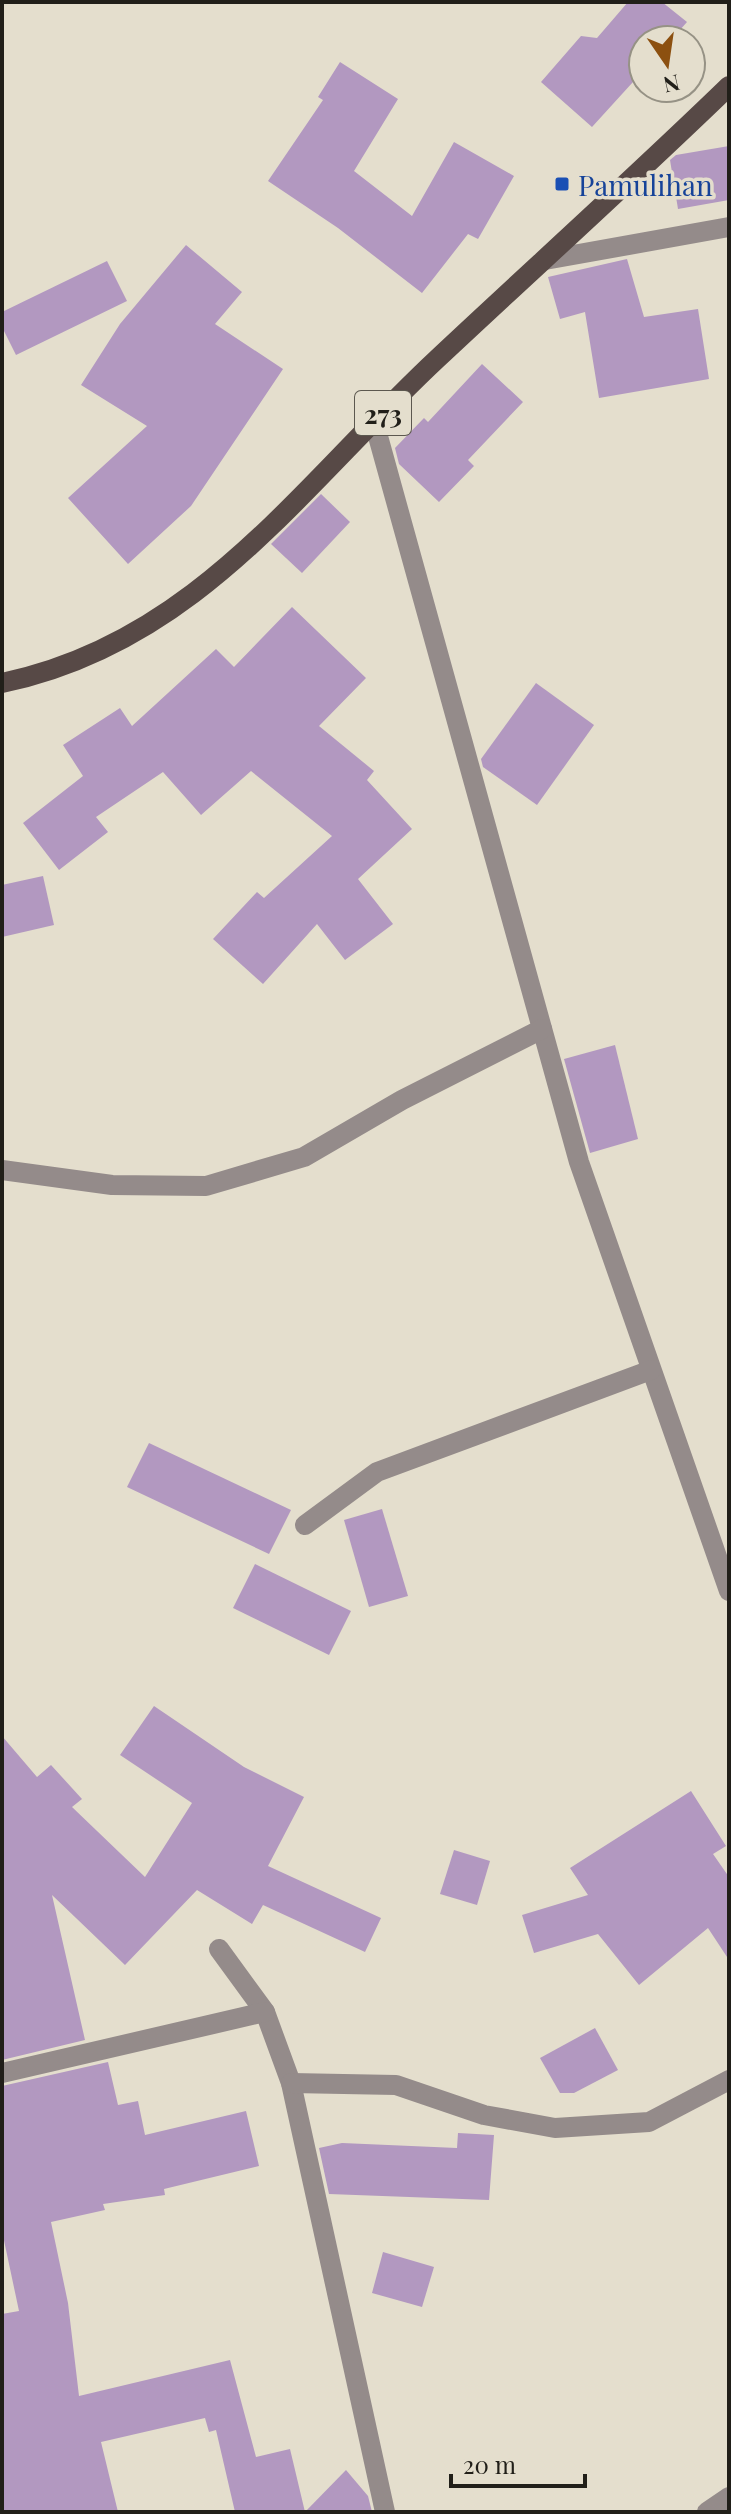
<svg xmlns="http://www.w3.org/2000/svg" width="731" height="2514" font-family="'Playfair Display',serif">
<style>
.building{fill:#b298c0}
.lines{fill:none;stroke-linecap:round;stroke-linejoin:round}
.minor{stroke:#948b8a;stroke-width:20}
.primary{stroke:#574946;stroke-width:20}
.transit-dot{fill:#1a4fb4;stroke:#e4decd;stroke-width:3}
.labels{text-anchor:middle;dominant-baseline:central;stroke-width:7;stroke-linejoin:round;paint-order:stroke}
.shield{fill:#e4decd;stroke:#5c584f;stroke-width:2}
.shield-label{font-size:26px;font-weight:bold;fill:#211f19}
.transit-label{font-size:28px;fill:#164399;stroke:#e4decd;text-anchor:start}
</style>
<rect width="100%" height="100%" fill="#e4decd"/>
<g class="building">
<polygon points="628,2 662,2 687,22 671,40 643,40 643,71 592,127 541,82 581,36 597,38"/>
<polygon points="340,62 398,99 354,171 412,216 454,142 514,176 478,239 468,234 422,293 338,228 268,181 323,100 318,97"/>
<polygon points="729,146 729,200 678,209 670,160 676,155"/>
<polygon points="186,245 242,292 215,324 283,369 191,506 128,564 68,498 147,426 81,385 120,324"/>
<polygon points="627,259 644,317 698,309 709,379 599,398 585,312 560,319 548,277"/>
<polygon points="107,261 127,301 16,355 2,327 2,312"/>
<polygon points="482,364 523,402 468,460 474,466 439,502 399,464 395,448 424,418 428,422"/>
<polygon points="321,494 350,522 302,573 271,544"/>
<polygon points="292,607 366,678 319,726 374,771 367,780 412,829 358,879 393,924 345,960 317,924 263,984 213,939 257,892 264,898 332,836 251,771 201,815 163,772 96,817 108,832 59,870 23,823 83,776 63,745 120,708 132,726 216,649 234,667"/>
<polygon points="536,683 594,725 537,805 483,767 481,759"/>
<polygon points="43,876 54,925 2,937 2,885"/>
<polygon points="615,1045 638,1139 590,1153 564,1059"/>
<polygon points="149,1443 291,1510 269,1554 127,1487"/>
<polygon points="382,1509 408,1596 369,1607 344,1520"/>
<polygon points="255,1564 351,1611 329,1655 233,1608"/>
<polygon points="154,1706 244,1767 304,1797 268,1866 381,1918 365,1952 263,1905 252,1924 197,1890 125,1965 52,1895 85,2040 2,2060 2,1736 37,1777 51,1765 82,1799 72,1807 145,1877 192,1803 120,1755"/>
<polygon points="691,1791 726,1846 713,1854 729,1877 729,1960 708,1928 639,1985 598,1934 534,1953 522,1915 588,1895 570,1868"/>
<polygon points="454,1850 490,1861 477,1905 440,1894"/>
<polygon points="595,2028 618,2070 574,2093 560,2093 540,2058"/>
<polygon points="108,2062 118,2105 138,2101 145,2135 246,2111 259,2166 164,2189 165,2195 103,2204 105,2210 51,2222 68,2303 79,2396 230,2360 256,2457 290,2449 305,2512 235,2512 216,2430 209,2432 205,2418 101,2442 118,2512 2,2512 2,2314 19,2311 2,2231 2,2086"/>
<polygon points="458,2133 494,2135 489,2200 329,2194 319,2148 342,2143 457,2148"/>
<polygon points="383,2252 434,2267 422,2307 372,2293"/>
<polygon points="346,2470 368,2496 372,2512 305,2512"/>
</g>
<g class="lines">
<g class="minor">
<polyline points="545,260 729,227"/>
<polyline points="374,422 579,1162 729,1591"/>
<polyline points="2,1170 112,1185 206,1186 304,1157 402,1100 542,1029"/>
<polyline points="305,1525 377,1472 651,1370"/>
<polyline points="219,1949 265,2012 291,2083 385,2512"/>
<polyline points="2,2073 265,2012"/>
<polyline points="291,2083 396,2085 484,2115 555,2128 649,2122 729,2080"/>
<polyline points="707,2512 729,2497"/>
</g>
<path class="primary" d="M 2,683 C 196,643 300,487 437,359 C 534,268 633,179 729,86"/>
</g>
<rect class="transit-dot" x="554" y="176" width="16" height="16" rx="4"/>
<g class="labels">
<rect class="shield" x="355" y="391" width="56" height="44" rx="6"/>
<g class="shield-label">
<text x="383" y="413">273</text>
</g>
<g class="transit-label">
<text x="578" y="184">Pamulihan</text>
</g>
</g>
<rect width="731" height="2514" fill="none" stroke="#211f19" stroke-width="8"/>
<g transform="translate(667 64) rotate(167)"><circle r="38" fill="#e4decd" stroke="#969285" stroke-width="2"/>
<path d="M0-6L14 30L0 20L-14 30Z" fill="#8c5010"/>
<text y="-12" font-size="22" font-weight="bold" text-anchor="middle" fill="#211f19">N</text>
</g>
<path d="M451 2474v12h134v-12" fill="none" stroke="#211f19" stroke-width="4"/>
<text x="463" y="2474" font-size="24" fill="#211f19" stroke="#e4decd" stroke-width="6" paint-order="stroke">20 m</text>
</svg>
